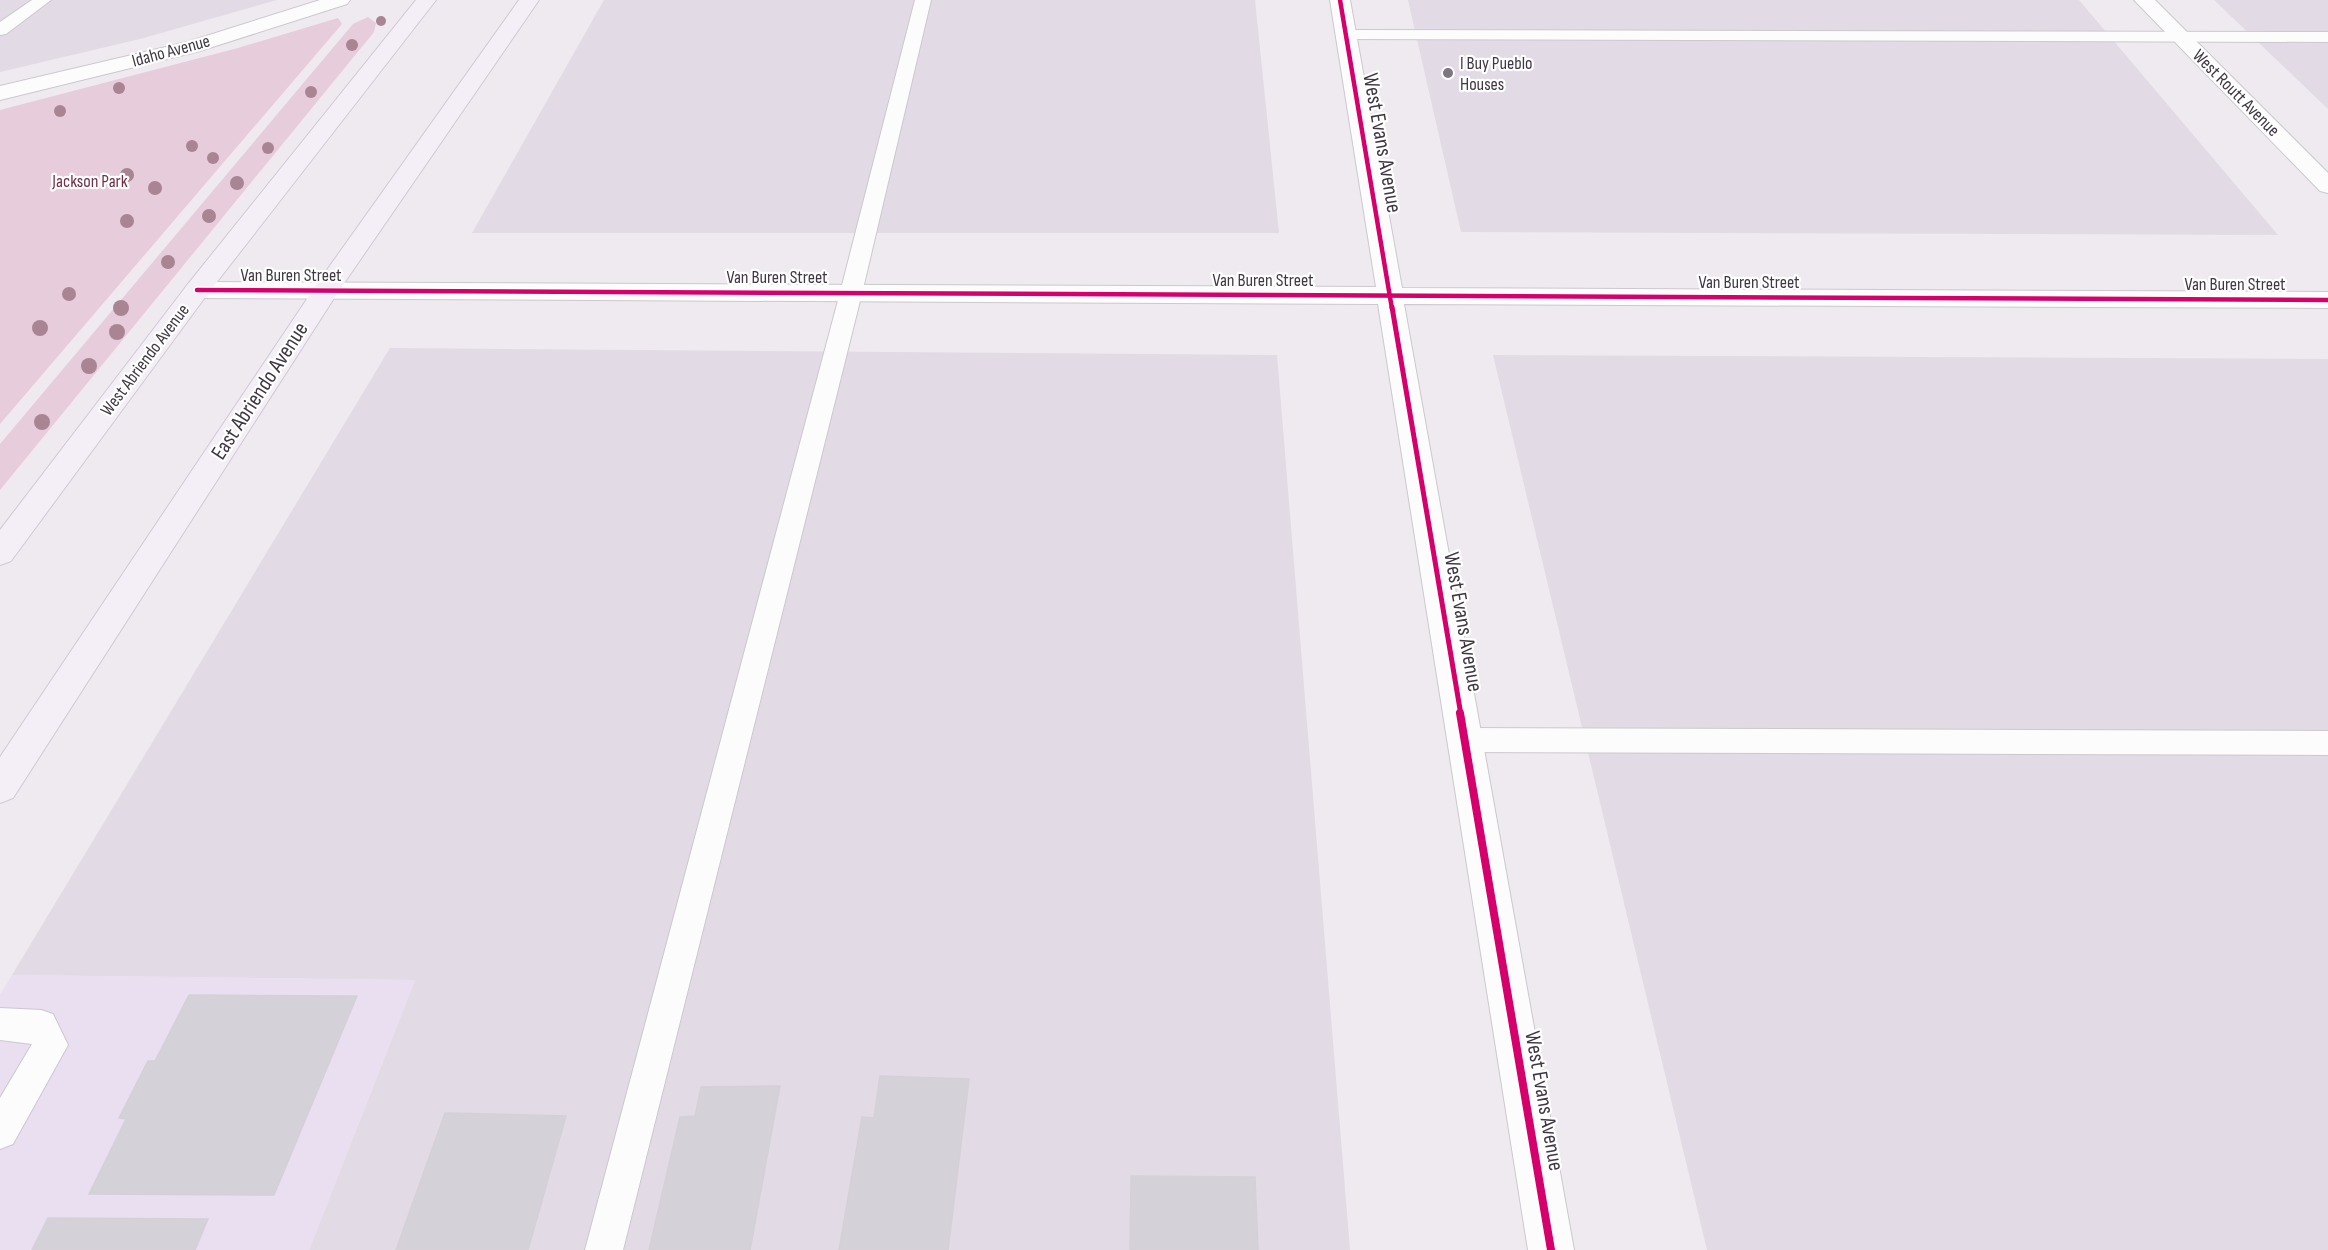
<svg xmlns="http://www.w3.org/2000/svg" width="2328" height="1250" font-family="'Sofia Sans Condensed',sans-serif">
<style>
.residential{fill:#e2dae5}
.commercial{fill:#eadef1}
.green{fill:#e7ccdc}
.building{fill:#d5d1d8;stroke:#d5d0d8;stroke-width:1.5}
.lines{fill:none;stroke-linecap:round;stroke-linejoin:round}
.service-casing{stroke:#ccc8ce;stroke-width:2}
.minor-casing{stroke:#ccc8ce;stroke-width:2}
.secondary-casing{stroke:#d1c8d4;stroke-width:2}
.service{fill:#fcfcfd;fill-rule:evenodd}
.minor{fill:#fcfcfd;fill-rule:evenodd}
.secondary{fill:#f4eff6;fill-rule:evenodd}
.cycleway-far2-casing{stroke:#fff;stroke-width:7}
.cycleway-far1-casing{stroke:#fff;stroke-width:9}
.cycleway-casing{stroke:#fff;stroke-width:11}
.cycleway-far2{stroke:#d6006c;stroke-width:4.5}
.cycleway-far1{stroke:#d6006c;stroke-width:5}
.cycleway{stroke:#d6006c;stroke-width:8}
.tree{fill:#a98492}
.poi-dot{fill:#7d7680;stroke:#fff;stroke-width:2}
.labels{text-anchor:middle;dominant-baseline:central;stroke-width:4.5;stroke-linejoin:round;paint-order:stroke}
.far-street-label{font-size:18px;fill:#403744;stroke:#fff}
.far-poi-label{font-size:18px;fill:#403744;stroke:#fff;text-anchor:start}
.far-park-label{font-size:18px;fill:#713045;stroke:#fff}
.street-label{font-size:22px;fill:#403744;stroke:#fff}
</style>
<rect width="100%" height="100%" fill="#eeeaf0"/>
<g class="residential">
<polygon points="0,0 277,0 140,39 0,72"/>
<polygon points="604,0 1255,0 1279,233 472,233"/>
<polygon points="1408,0 2079,0 2278,235 1461,232"/>
<polygon points="2214,0 2328,0 2328,109"/>
<polygon points="390,348 1277,355 1350,1250 309,1250 415,980 12,975"/>
<polygon points="1493,355 2328,359 2328,1250 1707,1250"/>
</g>
<polygon class="commercial" points="12,975 415,980 309,1250 0,1250 0,995"/>
<g class="green">
<polygon points="368,17 376,23 374,32 0,490 0,444 353,24"/>
<polygon points="338,18 342,24 0,424 0,110 238,48"/>
</g>
<g class="building">
<polygon points="189,995 357,996 274,1195 89,1194 126,1119 119,1118 148,1061 155,1061"/>
<polygon points="880,1076 969,1079 948,1250 839,1250 862,1117 874,1118"/>
<polygon points="780,1086 750,1250 649,1250 680,1117 695,1116 701,1087"/>
<polygon points="445,1113 566,1116 528,1250 396,1250"/>
<polygon points="1131,1176 1255,1177 1258,1250 1130,1250"/>
<polygon points="48,1218 208,1219 195,1250 32,1250"/>
</g>
<g class="lines">
<g class="service-casing">
<g id="service">
<polygon points="32,0 51,0 6,34 0,35 0,22"/>
<polygon points="915,0 931,0 862,293 623,1250 585,1250 840,293"/>
<polygon points="1345,30 2328,32 2328,42 1339,39 1337,35"/>
<polygon points="1464,728 2328,731 2328,755 1464,752 1454,749 1450,740 1454,731"/>
<polygon points="0,1008 41,1010 53,1014 68,1045 13,1144 0,1149 0,1098 32,1044 0,1040"/>
</g>
</g>
<g class="minor-casing">
<g id="minor">
<polygon points="320,0 350,0 347,4 200,51 0,100 0,86 187,42"/>
<polygon points="1330,0 1350,0 1402,288 2328,292 2328,308 1404,304 1574,1250 1528,1250 1378,304 197,298 188,296 184,290 188,284 197,282 1376,287"/>
<polygon points="2134,0 2155,0 2328,173 2328,193 2320,191"/>
</g>
</g>
<g class="secondary-casing">
<g id="secondary">
<polygon points="416,0 436,0 206,296 11,561 0,565 0,530 188,284"/>
<polygon points="519,0 539,0 338,292 13,798 0,803 0,757 317,284"/>
</g>
</g>
<use href="#service" class="service"/>
<use href="#minor" class="minor"/>
<use href="#secondary" class="secondary"/>
<g class="cycleway-far2-casing">
<g id="cycleway-far2">
<polyline points="1340,0 1392,309"/>
<polyline points="197,290 2328,300"/>
</g>
</g>
<g class="cycleway-far1-casing">
<polyline id="cycleway-far1" points="1392,307 1461,715"/>
</g>
<g class="cycleway-casing">
<polyline id="cycleway" points="1460,713 1551,1250"/>
</g>
<use href="#cycleway-far2" class="cycleway-far2"/>
<use href="#cycleway-far1" class="cycleway-far1"/>
<use href="#cycleway" class="cycleway"/>
</g>
<g class="tree">
<circle cx="381" cy="21" r="5"/>
<circle cx="352" cy="45" r="6"/>
<circle cx="119" cy="88" r="6"/>
<circle cx="311" cy="92" r="6"/>
<circle cx="60" cy="111" r="6"/>
<circle cx="192" cy="146" r="6"/>
<circle cx="268" cy="148" r="6"/>
<circle cx="213" cy="158" r="6"/>
<circle cx="127" cy="175" r="7"/>
<circle cx="237" cy="183" r="7"/>
<circle cx="155" cy="188" r="7"/>
<circle cx="209" cy="216" r="7"/>
<circle cx="127" cy="221" r="7"/>
<circle cx="168" cy="262" r="7"/>
<circle cx="69" cy="294" r="7"/>
<circle cx="121" cy="308" r="8"/>
<circle cx="40" cy="328" r="8"/>
<circle cx="117" cy="332" r="8"/>
<circle cx="89" cy="366" r="8"/>
<circle cx="42" cy="422" r="8"/>
</g>
<circle class="poi-dot" cx="1448" cy="73" r="6"/>
<g class="labels">
<g class="far-street-label">
<text transform="translate(171 51) rotate(-15)">Idaho Avenue</text>
<text transform="translate(2236 93) rotate(45)">West Routt Avenue</text>
<text x="291" y="275">Van Buren Street</text>
<text x="777" y="277">Van Buren Street</text>
<text x="1263" y="280">Van Buren Street</text>
<text x="1749" y="282">Van Buren Street</text>
<text x="2235" y="284">Van Buren Street</text>
<text transform="translate(145 360) rotate(-53)">West Abriendo Avenue</text>
</g>
<g class="far-poi-label">
<text x="1460" y="63">I Buy Pueblo<tspan x="1460" dy="21">Houses</tspan></text>
</g>
<g class="far-park-label">
<text x="90" y="181">Jackson Park</text>
</g>
<g class="street-label">
<text transform="translate(1382 143) rotate(80)">West Evans Avenue</text>
<text transform="translate(260 391) rotate(-57)">East Abriendo Avenue</text>
<text transform="translate(1463 622) rotate(80)">West Evans Avenue</text>
<text transform="translate(1544 1101) rotate(80)">West Evans Avenue</text>
</g>
</g>
</svg>
